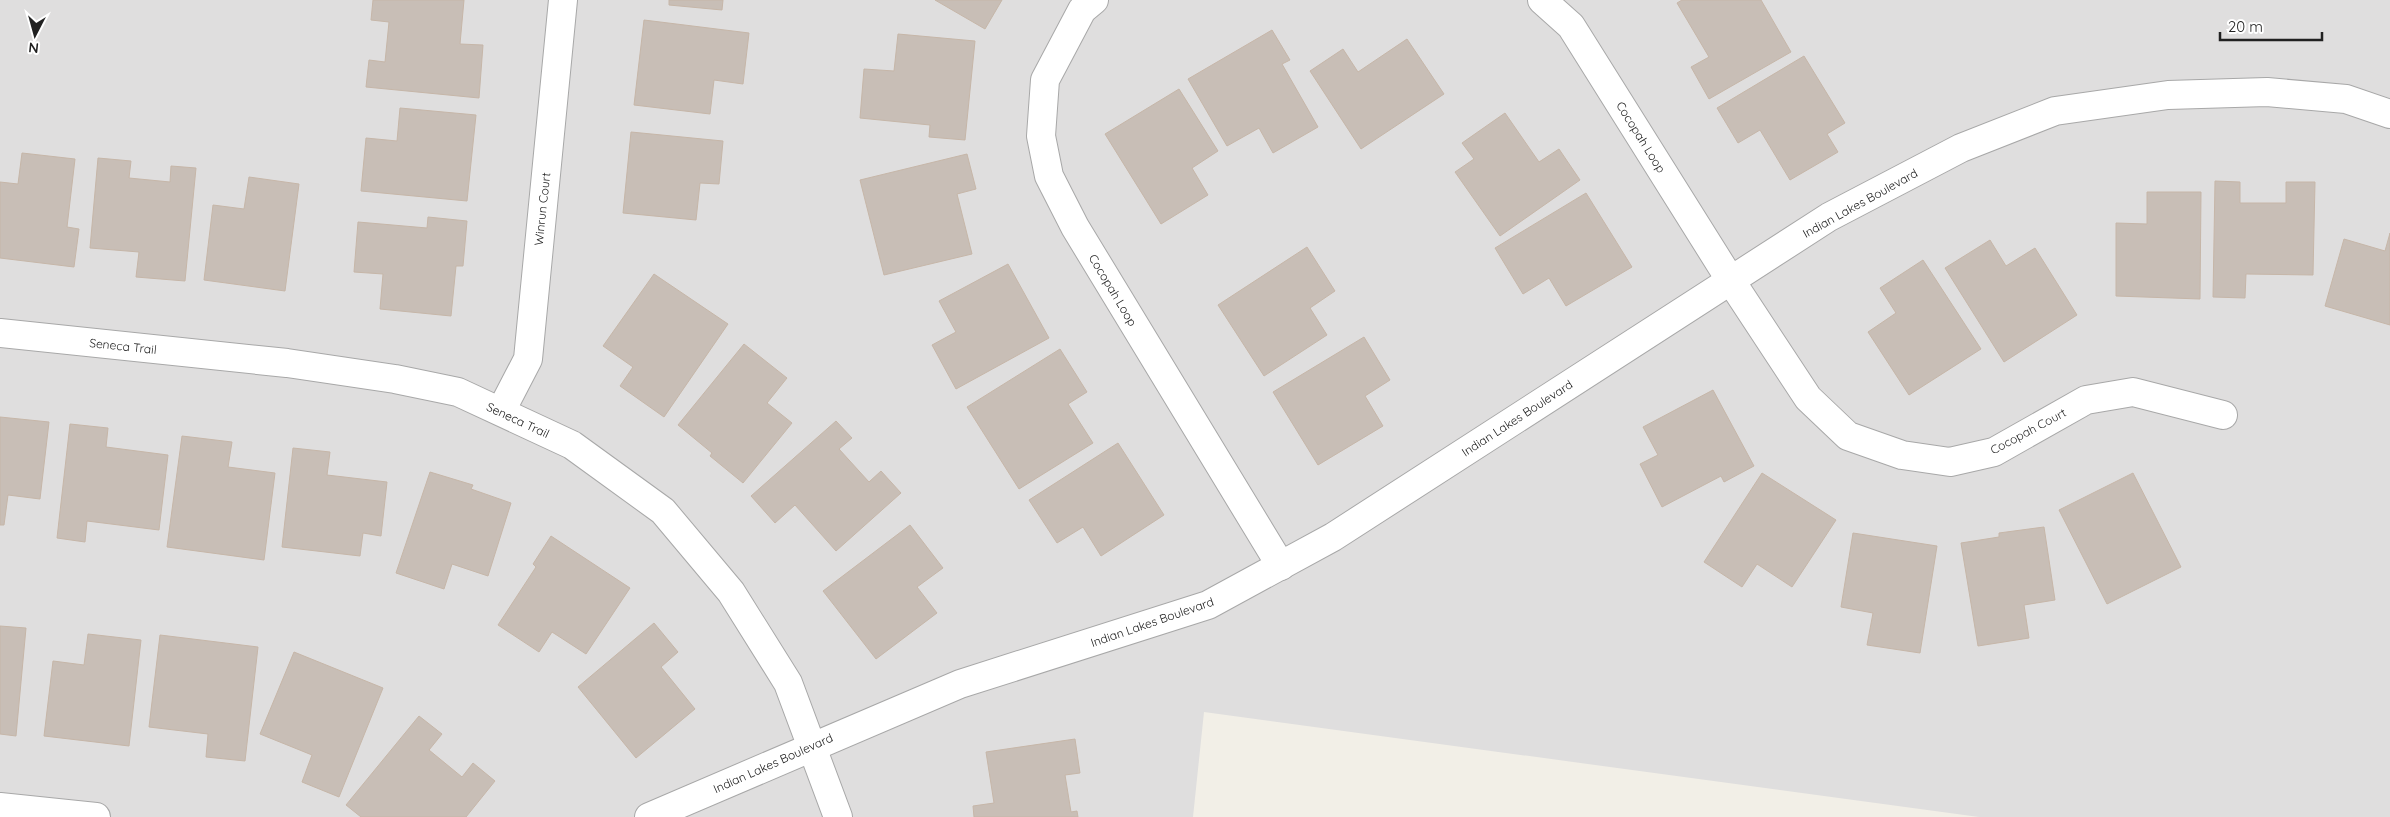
<svg xmlns="http://www.w3.org/2000/svg" width="2390" height="817" font-family="Quicksand,sans-serif">
<style>
.residential{fill:#dfdede}
.building{fill:#c8beb6;stroke:#c6b6a8}
.lines{fill:none;stroke-linecap:round;stroke-linejoin:round}
.street-casing{stroke:#a8a8a8;stroke-width:30}
.street{stroke:#fff;stroke-width:28}
.labels{text-anchor:middle;dominant-baseline:central;stroke-width:4.5;stroke-linejoin:round;paint-order:stroke}
.street-label{font-size:12px;fill:#212121;stroke:#fff}
</style>
<rect width="100%" height="100%" fill="#f2efe7"/>
<polygon class="residential" points="0,0 2390,0 2390,817 1979,817 1204,712 1193,817 0,817"/>
<g class="building">
<polygon points="373,0 464,0 460,44 483,45 479,98 366,87 369,60 385,62 389,22 371,20"/>
<polygon points="669,0 723,0 722,10 669,5"/>
<polygon points="935,0 1002,0 985,29"/>
<polygon points="1682,0 1761,0 1791,52 1709,99 1691,67 1709,57 1677,3"/>
<polygon points="644,20 749,33 743,84 714,80 710,114 634,105"/>
<polygon points="1272,30 1290,60 1282,64 1318,127 1273,153 1259,128 1227,146 1188,79"/>
<polygon points="898,34 975,41 965,140 929,137 930,125 860,118 864,69 894,71"/>
<polygon points="1407,39 1444,94 1361,149 1310,71 1343,49 1358,72"/>
<polygon points="1804,56 1845,123 1827,134 1838,152 1790,180 1760,130 1738,143 1717,108"/>
<polygon points="1179,89 1218,151 1192,168 1208,195 1161,224 1105,134"/>
<polygon points="400,108 476,115 467,201 361,191 366,138 397,141"/>
<polygon points="1505,113 1539,162 1559,149 1580,180 1500,236 1455,172 1474,159 1462,143"/>
<polygon points="631,132 723,141 719,184 700,183 696,220 623,213"/>
<polygon points="22,153 75,159 67,227 79,229 74,267 0,258 0,182 18,184"/>
<polygon points="967,154 976,189 957,194 972,254 884,275 860,180"/>
<polygon points="98,158 131,161 129,178 170,182 171,166 196,168 185,281 136,277 139,252 90,248"/>
<polygon points="249,177 299,184 285,291 204,280 213,205 244,209"/>
<polygon points="2215,181 2240,182 2240,203 2286,203 2286,182 2315,182 2313,275 2246,274 2245,298 2213,297"/>
<polygon points="2147,192 2201,192 2200,299 2116,296 2116,223 2147,224"/>
<polygon points="1586,193 1632,267 1566,306 1549,278 1523,294 1495,248"/>
<polygon points="428,217 467,221 463,266 456,266 451,316 380,309 383,274 354,272 358,222 427,228"/>
<polygon points="2390,233 2390,325 2325,306 2344,239 2385,251"/>
<polygon points="1990,240 2006,266 2035,248 2077,315 2004,362 1945,268"/>
<polygon points="1307,247 1335,291 1310,308 1327,335 1264,376 1218,305"/>
<polygon points="1923,260 1981,349 1909,395 1868,332 1896,313 1880,288"/>
<polygon points="1008,264 1049,338 956,389 932,345 956,332 939,301"/>
<polygon points="654,274 728,324 664,417 620,386 633,367 603,346"/>
<polygon points="1364,337 1390,380 1365,396 1383,426 1318,465 1273,392"/>
<polygon points="744,344 787,378 767,403 792,423 743,483 710,456 712,453 678,425"/>
<polygon points="1060,349 1087,392 1068,404 1093,443 1019,489 967,407"/>
<polygon points="1713,390 1754,466 1724,482 1721,476 1662,507 1640,464 1658,455 1643,427"/>
<polygon points="0,417 49,422 40,499 8,495 4,525 0,525"/>
<polygon points="836,421 852,438 839,449 869,482 881,471 901,493 836,551 795,505 775,523 751,496"/>
<polygon points="70,424 108,428 106,447 168,455 159,530 87,521 85,542 57,538"/>
<polygon points="182,436 232,442 228,467 275,473 264,560 167,547"/>
<polygon points="1118,443 1164,515 1101,556 1083,527 1057,543 1029,500"/>
<polygon points="293,448 330,452 327,475 387,482 381,536 363,533 360,556 282,547"/>
<polygon points="430,472 473,485 471,489 511,503 488,576 452,564 444,589 396,573"/>
<polygon points="1762,473 1836,520 1792,587 1757,564 1742,587 1704,562"/>
<polygon points="2133,473 2181,567 2107,604 2059,510"/>
<polygon points="910,525 943,568 917,587 937,613 876,659 823,591"/>
<polygon points="2044,527 2055,600 2024,605 2029,638 1978,646 1961,543 1999,537 1999,533"/>
<polygon points="1853,533 1937,546 1920,653 1867,645 1873,613 1841,607"/>
<polygon points="551,536 630,588 586,654 552,632 539,652 498,625 536,567 533,564"/>
<polygon points="654,623 678,652 661,667 695,709 636,758 578,687"/>
<polygon points="0,626 26,628 16,736 0,734"/>
<polygon points="88,634 141,640 129,746 44,736 53,661 84,665"/>
<polygon points="160,635 258,647 245,761 206,757 208,734 149,727"/>
<polygon points="294,652 383,688 339,797 302,782 312,755 260,734"/>
<polygon points="419,716 442,734 429,750 462,777 473,763 495,781 466,817 361,817 346,805"/>
<polygon points="1075,739 1080,773 1065,775 1071,812 1077,811 1078,817 974,817 973,806 994,803 986,752"/>
</g>
<g class="lines">
<g class="street-casing">
<g id="street">
<polyline points="1094,0 1082,10 1045,80 1041,136 1049,176 1075,227 1281,566"/>
<polyline points="1542,0 1571,26 1731,281 1808,398 1848,436 1902,455 1950,462 1994,452 2086,400 2133,392 2223,415"/>
<polyline points="0,333 287,363 395,379 458,392 572,445 663,511 731,592 788,683 838,817"/>
<polyline points="501,411 528,359 563,0"/>
<polyline points="0,807 96,817"/>
<polyline points="649,817 960,684 1208,605 1333,537 1829,217 1961,148 2055,111 2168,95 2267,92 2346,99 2390,114"/>
</g>
</g>
<use href="#street" class="street"/>
</g>
<g class="labels">
<g class="street-label">
<text transform="translate(1641 137) rotate(58)">Cocopah Loop</text>
<text transform="translate(1860 203) rotate(-29)">Indian Lakes Boulevard</text>
<text transform="translate(542 209) rotate(-84)">Winrun Court</text>
<text transform="translate(1113 290) rotate(59)">Cocopah Loop</text>
<text transform="translate(123 346) rotate(6)">Seneca Trail</text>
<text transform="translate(1517 418) rotate(-33)">Indian Lakes Boulevard</text>
<text transform="translate(518 420) rotate(25)">Seneca Trail</text>
<text transform="translate(2028 431) rotate(-28)">Cocopah Court</text>
<text transform="translate(1152 622) rotate(-19)">Indian Lakes Boulevard</text>
<text transform="translate(773 763) rotate(-24)">Indian Lakes Boulevard</text>
</g>
</g>
<g transform="translate(35 35) rotate(186)" stroke="#ffffff" stroke-width="4" paint-order="stroke">
<path d="M0-4L9 19L0 12L-9 19Z" fill="#212121"/>
<text y="-8" font-size="14" font-weight="bold" text-anchor="middle" fill="#212121">N</text>
</g>
<path d="M2220 32v8h102v-8" fill="none" stroke="#212121" stroke-width="2.5"/>
<text x="2228" y="32" font-size="15" fill="#212121" stroke="#ffffff" stroke-width="4" paint-order="stroke">20 m</text>
</svg>
